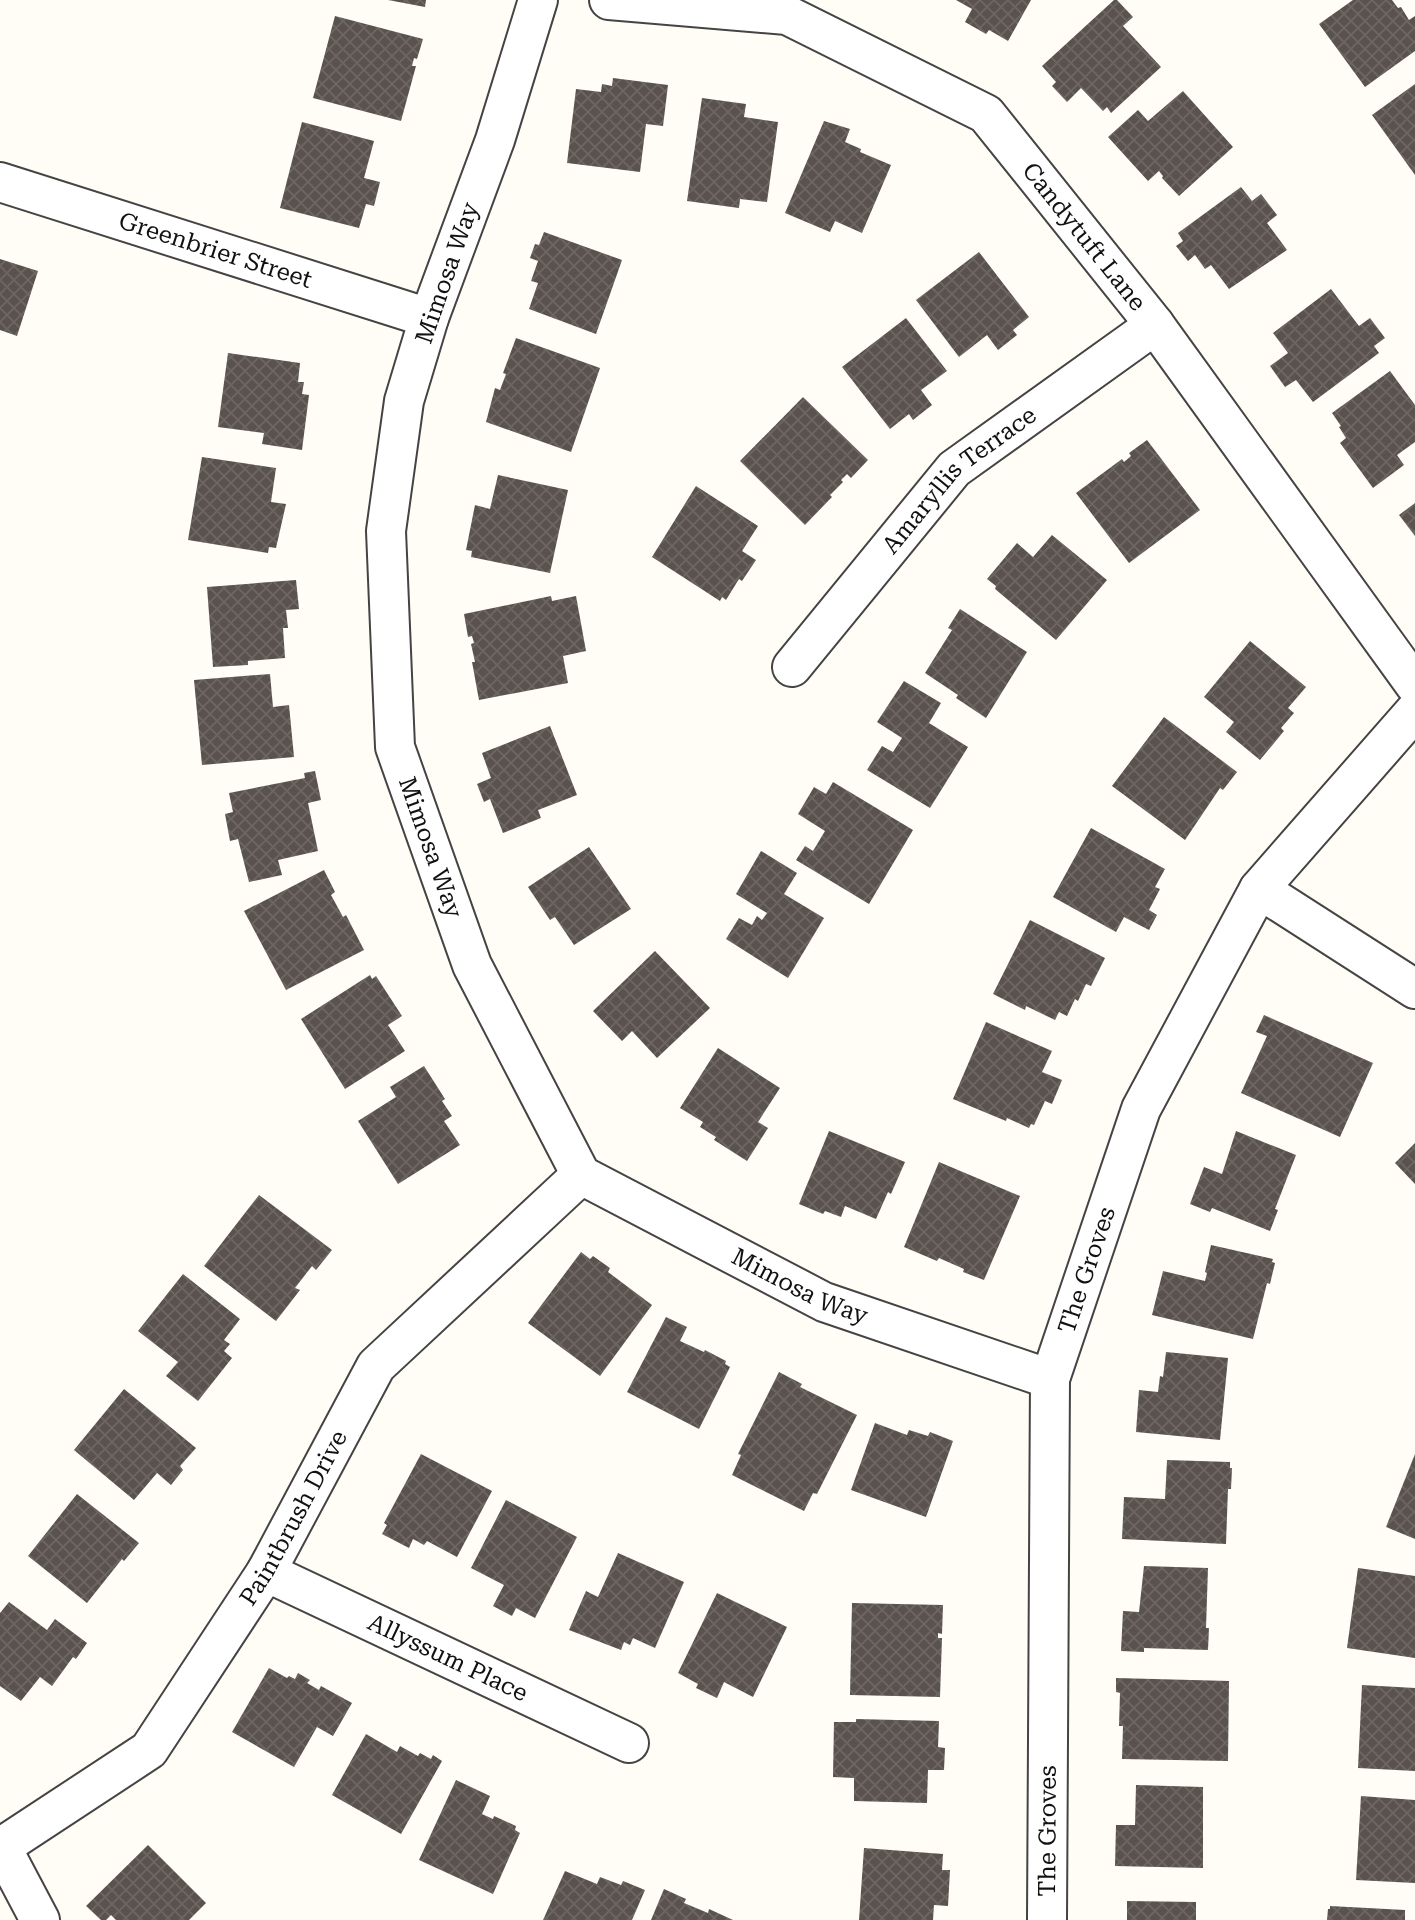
<svg xmlns="http://www.w3.org/2000/svg" width="1415" height="1920" font-family="'Roboto Serif',serif">
<style>
.building{fill:url(#building-cross-hatch)}
.lines{fill:none;stroke-linecap:round;stroke-linejoin:round}
.minor-casing{stroke:#444;stroke-width:42}
.minor{stroke:#fff;stroke-width:38}
.labels{text-anchor:middle;dominant-baseline:central;stroke-width:7;stroke-linejoin:round;paint-order:stroke}
.street-label{font-size:24px;fill:#111;stroke:#fff}
</style>
<defs>
<pattern id="building-cross-hatch" width="8" height="8" patternUnits="userSpaceOnUse" patternTransform="scale(1.75)"><rect width="8" height="8" fill="#5a524d"/><path d="M0 0l8 8M0 8l8-8" fill="none" stroke="#6d6662"/></pattern>
</defs>
<rect width="100%" height="100%" fill="#fffdf5"/>
<g class="building">
<polygon points="388,0 426,0 425,7"/>
<polygon points="956,0 1031,0 1008,41 989,30 986,34 965,22 972,9"/>
<polygon points="1114,0 1117,0 1133,17 1123,26 1161,67 1111,113 1107,107 1103,111 1081,88 1067,102 1052,86 1056,82 1042,66"/>
<polygon points="1353,0 1392,0 1398,8 1401,7 1409,20 1415,16 1415,51 1365,87 1319,24"/>
<polygon points="335,16 423,39 417,59 414,58 412,66 416,66 401,121 313,98"/>
<polygon points="613,78 668,85 663,126 646,124 640,172 567,163 576,89 601,92 602,84 612,86"/>
<polygon points="1415,84 1415,175 1372,115"/>
<polygon points="1183,91 1233,147 1179,196 1162,178 1163,176 1159,171 1148,181 1108,137 1138,110 1148,121"/>
<polygon points="702,98 746,104 744,117 778,122 767,202 740,199 739,208 687,201"/>
<polygon points="824,121 850,129 845,142 861,149 860,152 891,165 862,233 835,221 830,232 785,213"/>
<polygon points="302,122 374,141 364,178 380,182 374,206 366,204 359,228 280,208"/>
<polygon points="1241,187 1252,201 1261,194 1277,215 1267,223 1287,250 1229,289 1211,265 1205,269 1195,255 1188,261 1176,246 1183,241 1178,233"/>
<polygon points="544,232 622,260 596,334 529,309 538,283 531,281 538,261 530,258 535,244 539,245"/>
<polygon points="979,252 1029,317 1013,330 1017,335 998,350 987,335 959,357 916,300"/>
<polygon points="0,259 38,271 17,336 0,330"/>
<polygon points="1331,289 1359,326 1370,318 1385,338 1374,346 1379,353 1313,402 1296,380 1285,387 1270,366 1288,353 1273,333"/>
<polygon points="906,318 947,371 921,390 932,405 913,420 909,414 890,429 842,367"/>
<polygon points="516,338 600,368 571,452 486,422 495,388 500,390 506,374 503,373"/>
<polygon points="228,353 300,363 298,382 304,382 302,394 309,395 302,450 262,444 264,433 218,427"/>
<polygon points="1390,371 1415,405 1415,442 1397,455 1404,465 1373,488 1340,443 1346,438 1339,427 1341,426 1332,413"/>
<polygon points="803,397 868,460 851,478 847,474 841,480 843,482 830,495 832,497 805,525 740,461"/>
<polygon points="1147,440 1200,510 1129,563 1076,493 1122,459 1124,462 1131,456 1129,453"/>
<polygon points="202,457 276,468 271,502 286,504 276,548 269,547 268,553 188,540"/>
<polygon points="498,475 568,490 550,573 471,557 472,551 466,550 475,505 490,509"/>
<polygon points="696,486 758,526 742,551 756,560 742,581 739,579 726,600 722,597 720,601 652,557"/>
<polygon points="1415,503 1415,536 1399,515"/>
<polygon points="1052,535 1107,580 1056,640 995,589 996,586 987,579 1017,543 1033,557"/>
<polygon points="296,580 299,609 286,610 288,628 283,628 285,658 248,661 248,665 213,667 207,587"/>
<polygon points="551,596 552,601 576,596 586,651 563,656 568,683 479,700 472,662 475,662 471,644 474,643 472,636 468,637 464,614"/>
<polygon points="960,609 1027,652 986,718 956,698 958,695 925,673 952,630 948,628"/>
<polygon points="1250,641 1306,687 1288,708 1294,713 1281,728 1284,731 1260,760 1226,732 1234,722 1204,697"/>
<polygon points="270,674 273,707 289,705 294,757 202,765 194,680"/>
<polygon points="904,681 941,703 929,723 968,747 930,808 867,770 882,746 893,752 902,738 877,722"/>
<polygon points="1164,717 1237,772 1223,790 1220,788 1185,840 1112,786"/>
<polygon points="550,726 577,795 538,810 541,818 503,833 490,799 484,802 477,784 491,778 482,753"/>
<polygon points="315,771 321,800 308,803 318,851 278,860 282,875 249,882 238,839 230,841 225,814 233,812 229,793 305,778 304,773"/>
<polygon points="833,782 913,830 869,904 796,860 805,846 813,851 825,831 798,814 814,787 826,794"/>
<polygon points="1091,828 1165,869 1155,887 1160,889 1149,910 1157,915 1149,930 1124,917 1116,932 1053,897"/>
<polygon points="589,847 631,909 574,945 555,917 550,920 528,887"/>
<polygon points="761,851 797,873 784,894 824,918 788,978 726,939 739,918 752,925 757,916 762,920 767,913 736,894"/>
<polygon points="324,870 335,892 331,895 343,917 346,915 364,950 286,990 244,911"/>
<polygon points="1030,920 1105,958 1091,986 1086,984 1078,1001 1075,999 1067,1016 1059,1012 1055,1020 1026,1006 1025,1010 993,994"/>
<polygon points="655,951 710,1008 657,1058 632,1031 622,1041 593,1011"/>
<polygon points="370,975 372,979 376,976 402,1016 388,1025 405,1051 345,1089 301,1019"/>
<polygon points="1264,1015 1373,1063 1340,1137 1241,1093 1267,1036 1256,1032"/>
<polygon points="986,1022 1052,1051 1042,1072 1062,1080 1052,1104 1045,1101 1034,1125 1031,1124 1029,1128 1007,1118 1006,1121 953,1099"/>
<polygon points="718,1048 780,1088 758,1122 768,1128 747,1161 714,1140 716,1137 700,1127 703,1122 680,1108"/>
<polygon points="424,1066 445,1099 442,1101 452,1116 444,1121 460,1145 398,1184 358,1121 396,1097 390,1087"/>
<polygon points="829,1131 905,1162 891,1194 888,1192 876,1219 845,1206 841,1217 825,1211 823,1214 799,1204"/>
<polygon points="1236,1131 1296,1155 1275,1209 1278,1210 1270,1231 1212,1208 1210,1212 1190,1204 1204,1167 1222,1174"/>
<polygon points="1415,1143 1415,1184 1395,1163"/>
<polygon points="939,1162 1020,1196 984,1280 963,1272 964,1269 939,1258 937,1261 904,1247"/>
<polygon points="259,1195 332,1250 316,1270 312,1266 295,1288 300,1290 276,1321 204,1266"/>
<polygon points="1211,1245 1273,1259 1272,1262 1275,1263 1270,1284 1267,1283 1253,1339 1152,1315 1163,1271 1205,1281 1207,1273 1205,1272"/>
<polygon points="581,1252 590,1259 593,1256 610,1268 608,1272 652,1305 600,1376 528,1323"/>
<polygon points="183,1274 240,1319 224,1340 230,1344 224,1351 232,1358 198,1401 166,1376 178,1362 138,1331"/>
<polygon points="666,1317 687,1327 680,1341 704,1352 705,1350 726,1361 725,1364 730,1367 699,1429 627,1392"/>
<polygon points="1166,1352 1228,1358 1220,1440 1136,1432 1139,1390 1158,1392 1160,1376 1163,1377"/>
<polygon points="779,1372 802,1384 800,1387 857,1415 817,1494 813,1493 804,1511 732,1475 741,1455 738,1454"/>
<polygon points="124,1389 196,1448 180,1466 183,1470 171,1485 157,1473 134,1500 74,1450"/>
<polygon points="875,1423 907,1435 909,1430 928,1436 930,1432 953,1441 926,1517 851,1490"/>
<polygon points="421,1454 492,1491 457,1557 427,1541 424,1545 413,1539 409,1548 382,1534 387,1525 384,1523"/>
<polygon points="1415,1454 1415,1539 1386,1527"/>
<polygon points="1167,1460 1230,1462 1230,1468 1232,1468 1231,1489 1228,1489 1226,1544 1122,1539 1124,1497 1165,1499"/>
<polygon points="77,1494 139,1543 124,1561 122,1559 87,1603 28,1556"/>
<polygon points="506,1500 577,1537 535,1618 516,1608 512,1616 493,1606 504,1585 471,1568"/>
<polygon points="618,1553 684,1582 655,1648 633,1638 630,1645 624,1642 621,1650 569,1630 586,1591 598,1597"/>
<polygon points="1144,1566 1208,1568 1206,1628 1209,1628 1208,1650 1144,1648 1144,1652 1121,1651 1123,1611 1139,1612"/>
<polygon points="1358,1568 1415,1576 1415,1658 1347,1648"/>
<polygon points="717,1593 787,1627 753,1697 724,1682 717,1698 696,1688 698,1684 678,1673"/>
<polygon points="9,1602 47,1630 55,1619 87,1643 76,1659 73,1657 52,1686 40,1677 21,1701 0,1686 0,1613"/>
<polygon points="852,1603 943,1605 942,1634 938,1633 938,1638 942,1638 940,1697 850,1695"/>
<polygon points="269,1668 287,1678 289,1676 295,1679 298,1673 310,1680 307,1683 319,1690 321,1686 352,1703 333,1736 317,1727 294,1767 232,1732"/>
<polygon points="1116,1678 1229,1681 1228,1761 1122,1759 1123,1726 1119,1726 1120,1693 1116,1692"/>
<polygon points="1362,1685 1415,1688 1415,1771 1358,1768"/>
<polygon points="856,1719 939,1721 938,1747 945,1748 944,1770 928,1770 927,1803 854,1801 854,1778 833,1777 834,1722 856,1722"/>
<polygon points="366,1734 397,1752 400,1746 418,1756 420,1753 431,1759 433,1755 442,1761 401,1834 332,1795"/>
<polygon points="456,1780 490,1796 482,1814 493,1819 494,1816 516,1826 515,1830 520,1833 493,1894 419,1860"/>
<polygon points="1136,1785 1203,1787 1203,1868 1115,1866 1116,1825 1135,1825"/>
<polygon points="1361,1796 1415,1800 1415,1883 1356,1880"/>
<polygon points="148,1845 206,1903 189,1920 116,1920 111,1915 106,1920 101,1920 86,1906"/>
<polygon points="864,1848 943,1854 942,1870 950,1870 948,1906 934,1905 933,1920 859,1920"/>
<polygon points="565,1871 597,1884 600,1877 621,1885 623,1881 645,1890 632,1920 543,1920"/>
<polygon points="664,1889 686,1899 684,1903 708,1913 709,1909 733,1920 651,1920"/>
<polygon points="1127,1901 1196,1902 1196,1920 1127,1920"/>
<polygon points="1330,1906 1405,1910 1405,1920 1327,1920 1328,1909 1330,1909"/>
</g>
<g class="lines">
<g class="minor-casing">
<g id="minor">
<path id="s1" d="M 538,0 L 495,140 L 429,318 L 404,401 L 386,531 L 395,747 L 472,965 L 581,1175 L 824,1302 L 1050,1379"/>
<path id="s2" d="M 609,0 L 787,15 L 986,114 L 1155,325 L 1415,685"/>
<path id="s3" d="M 0,182 L 429,318"/>
<path id="s4" d="M 792,667 L 954,469 L 1155,325"/>
<polyline points="1259,889 1415,989"/>
<path id="s5" d="M 266,1572 L 629,1743"/>
<path id="s6" d="M 0,1848 L 149,1750 L 266,1572 L 376,1366 L 581,1175"/>
<polyline points="2,1848 40,1920"/>
<path id="s7" d="M 1047,1920 L 1050,1379 L 1141,1109 L 1259,889 L 1415,711"/>
</g>
</g>
<use href="#minor" class="minor"/>
</g>
<g class="labels">
<g class="street-label">
<text stroke="none"><textPath href="#s2" startOffset="558">Candytuft Lane</textPath></text>
<text stroke="none"><textPath href="#s3" startOffset="226">Greenbrier Street</textPath></text>
<text transform="translate(447 273) rotate(-71)">Mimosa Way</text>
<text stroke="none"><textPath href="#s4" startOffset="252">Amaryllis Terrace</textPath></text>
<text stroke="none"><textPath href="#s1" startOffset="877">Mimosa Way</textPath></text>
<text stroke="none"><textPath href="#s7" startOffset="656">The Groves</textPath></text>
<text stroke="none"><textPath href="#s1" startOffset="1484">Mimosa Way</textPath></text>
<text stroke="none"><textPath href="#s6" startOffset="452">Paintbrush Drive</textPath></text>
<text stroke="none"><textPath href="#s5" startOffset="201">Allyssum Place</textPath></text>
<text stroke="none"><textPath href="#s7" startOffset="89">The Groves</textPath></text>
</g>
</g>
</svg>
